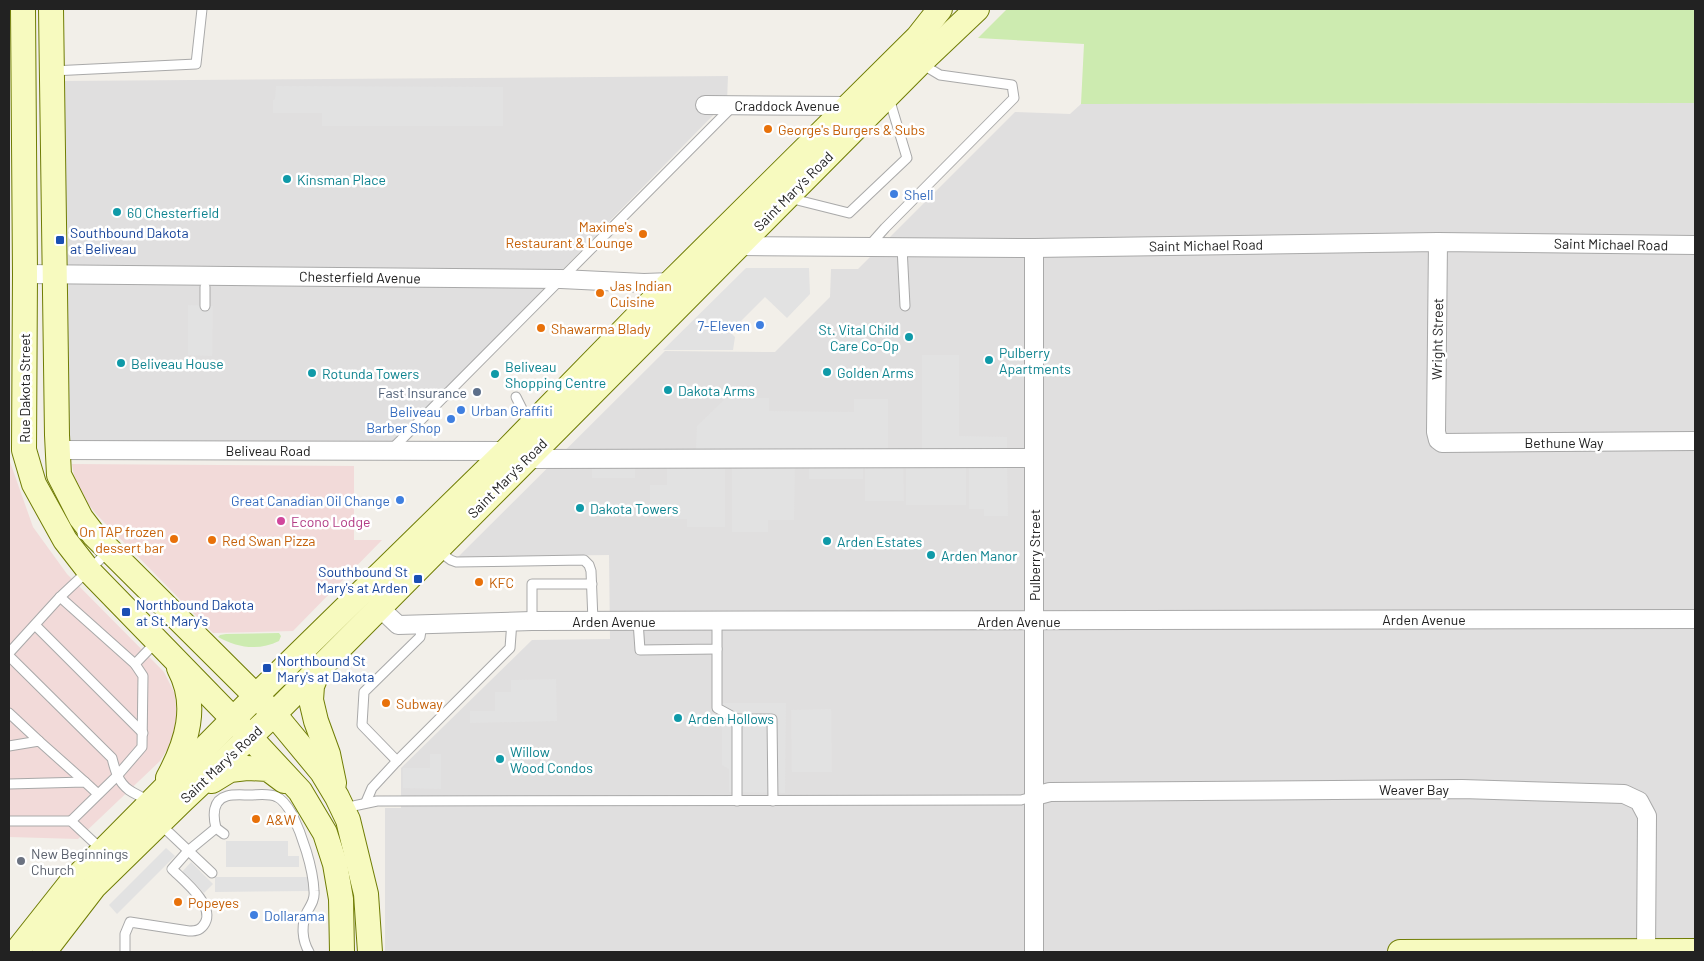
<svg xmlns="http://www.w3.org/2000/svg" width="1704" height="961" font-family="Barlow,sans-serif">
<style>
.residential{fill:#e0dfdf}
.commercial{fill:#f2dad9}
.grass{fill:#cdebb0}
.parking{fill:#e2e2e2}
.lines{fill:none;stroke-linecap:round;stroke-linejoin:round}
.lane-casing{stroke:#a9a9a9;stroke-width:11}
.street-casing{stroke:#a9a9a9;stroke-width:20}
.secondary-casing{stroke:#707d05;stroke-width:26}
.lane{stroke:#fff;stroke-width:9}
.street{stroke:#fff;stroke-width:18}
.secondary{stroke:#f7fabf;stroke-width:24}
.food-dot{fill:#e8710a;stroke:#fff;stroke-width:2}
.culture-dot{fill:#0f9aa8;stroke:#fff;stroke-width:2}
.shop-dot{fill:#3f7fe0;stroke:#fff;stroke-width:2}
.transit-dot{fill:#1a4fb4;stroke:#fff;stroke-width:2}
.service-dot{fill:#5c6f8a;stroke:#fff;stroke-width:2}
.hotel-dot{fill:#d1479c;stroke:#fff;stroke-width:2}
.worship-dot{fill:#6b7280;stroke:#fff;stroke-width:2}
.labels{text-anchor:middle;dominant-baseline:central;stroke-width:5;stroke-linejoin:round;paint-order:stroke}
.street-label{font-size:14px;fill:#222;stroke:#fff}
.food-label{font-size:14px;fill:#c56008;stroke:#fff;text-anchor:start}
.culture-label{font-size:14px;fill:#0d838f;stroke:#fff;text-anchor:start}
.shop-label{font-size:14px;fill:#366cbe;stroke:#fff;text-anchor:start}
.transit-label{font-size:14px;fill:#164399;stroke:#fff;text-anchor:start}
.service-label{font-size:14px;fill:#4e5e75;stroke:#fff;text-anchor:end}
.hotel-label{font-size:14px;fill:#b23c85;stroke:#fff;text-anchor:start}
.worship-label{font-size:14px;fill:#5b616d;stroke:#fff;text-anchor:start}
</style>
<rect width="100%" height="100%" fill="#f2efe9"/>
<g class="residential">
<polygon points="728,76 727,101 390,446 62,445 62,81"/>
<polygon points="1695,103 1695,952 385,952 385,808 401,808 401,768 532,640 610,639 609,555 458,557 665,351 775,352 830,297 831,269 858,269 1015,112 1070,114 1081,104"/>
</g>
<g class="commercial">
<polygon points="9,459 33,527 67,574 164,672 175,694 177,722 168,748 160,761 78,839 9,837"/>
<polygon points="72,464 354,466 354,540 382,540 293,631 213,633 97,515 89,505 74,476"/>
</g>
<g class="grass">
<polygon points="1007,9 1695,9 1695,103 1081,104 1084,44 978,38"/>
<path d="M 279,633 L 281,636 L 279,641 C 258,651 238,648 218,637 L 220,635 L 226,634 Z"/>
</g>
<g class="parking">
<polygon points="276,86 503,87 503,126 322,126 322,113 273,113 273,100 275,99"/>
<polygon points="746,268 809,268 810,294 787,318 765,297 730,332 735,337 733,350 663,350"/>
<polygon points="188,305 213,306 212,356 188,355"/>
<polygon points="922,355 959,355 959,436 1007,437 1007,450 922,450"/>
<polygon points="726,398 769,398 769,411 854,412 854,399 888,399 888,451 696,449 697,426"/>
<polygon points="667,462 725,462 725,527 687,527 687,519 660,519 660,513 650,513 650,485 667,485"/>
<polygon points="732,462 795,463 794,520 768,520 768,532 732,532"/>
<polygon points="1007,462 1008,516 984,516 984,509 969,509 969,463"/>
<rect x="906" y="463" width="60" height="42"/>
<rect x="592" y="464" width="43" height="14"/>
<rect x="809" y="464" width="54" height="15"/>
<polygon points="903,464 904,501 865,501 865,465"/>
<polygon points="556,679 557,721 470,723 470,711 495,711 495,692 511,692 511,680"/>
<polygon points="722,703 786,703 785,793 729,792 729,769 722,765"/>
<polygon points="831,709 832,772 792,772 791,710"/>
<polygon points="430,754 441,754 441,789 403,788 403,768 430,768"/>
<polygon points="226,841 288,841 288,856 299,856 299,867 226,867"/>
<polygon points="166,848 175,856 117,914 109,905"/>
<polygon points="191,862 213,884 204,893 182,872"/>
<polygon points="215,877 309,877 309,891 215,892"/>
</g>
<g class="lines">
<g class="lane-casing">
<g id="lane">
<polyline points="52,71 196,64 202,9"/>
<polyline points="789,198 849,213 907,158 889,98"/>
<polyline points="869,246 885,228 1014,98 1012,85 940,75 920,63"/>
<polyline points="902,247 905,306"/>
<polyline points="205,306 205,287"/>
<polyline points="516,397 530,425"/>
<polyline points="391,450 734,105"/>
<path d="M 441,548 C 444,556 448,560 456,562 L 584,560 L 589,565 L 591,571 L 593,621"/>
<polyline points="60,597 135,664 143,676 142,747 117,776 71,821"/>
<polyline points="532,621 532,584 592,584"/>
<polyline points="638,621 640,650 717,649 717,621"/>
<polyline points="35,625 143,733"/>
<polyline points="717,649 717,708 737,719"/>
<polyline points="9,653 60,597 109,551"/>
<path d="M 9,656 L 112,758 C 115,770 118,782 129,790 C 136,795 144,797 150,803"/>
<polyline points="135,664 157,641"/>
<polyline points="9,713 39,741"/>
<polyline points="9,746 39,741 85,782"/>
<polyline points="397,761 510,648 512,621"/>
<polyline points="9,784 85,782 98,794"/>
<polyline points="737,801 737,719 772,719 773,801"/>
<polyline points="366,802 372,788 397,761 362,725 364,692 420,637 422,624"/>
<polyline points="344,808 377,801 1021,800 1035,796"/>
<polyline points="9,821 71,821 102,850"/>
<polyline points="159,823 212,873"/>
<path d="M 216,828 C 213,816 212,800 227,796 C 234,794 243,795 250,795 C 258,795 269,793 277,797 C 282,799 289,809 292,814 C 302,835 313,867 314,891 C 315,899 311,905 307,912 C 301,925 302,940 309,952"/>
<path d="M 125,952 L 125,934 L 130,922 L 189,931 C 197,931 201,930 205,923 C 215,905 183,880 172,869 L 188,851 L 216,828 L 224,834"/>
</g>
</g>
<g class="street-casing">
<g id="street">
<polyline points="705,105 848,106 855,111"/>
<polyline points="733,241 740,246 1034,248 1438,242 1695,245"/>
<polyline points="1438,242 1436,432 1438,440 1442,443 1695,441"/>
<polyline points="1034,248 1034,952"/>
<polyline points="25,274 561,279 644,283 671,282 676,285"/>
<polyline points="57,450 506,451 526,459 1034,458"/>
<polyline points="378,596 379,607 398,625 532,621 1695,619"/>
<polyline points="1035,796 1050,792 1462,789 1624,794 1639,801 1647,816 1646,952"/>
</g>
</g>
<g class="secondary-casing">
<g id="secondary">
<polyline points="23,9 25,274 24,450 34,484 65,540 89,571 234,720 300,791 325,833 335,864 341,899 342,952"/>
<polyline points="51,9 57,435 59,475 81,518 94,535 274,714 322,772 337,797 348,820 366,894 370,952"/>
<polyline points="319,669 312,686 311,700 316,721 328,754 334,783"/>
<path d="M 168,778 C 187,743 199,705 179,668"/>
<polyline points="212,781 230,770 247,768 268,769 284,781"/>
<polyline points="16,952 69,885 265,687 506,451 671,282 918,37 940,9"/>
<polyline points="44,952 94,887 182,801 274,714 920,63 977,9"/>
<polyline points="1400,952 1695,951"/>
</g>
</g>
<use href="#lane" class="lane"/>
<use href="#street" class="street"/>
<use href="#secondary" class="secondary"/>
</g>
<g class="food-dot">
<circle cx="768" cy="129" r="5"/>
<circle cx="643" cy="234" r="5"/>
<circle cx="600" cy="293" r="5"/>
<circle cx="541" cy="328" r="5"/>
<circle cx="174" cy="539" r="5"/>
<circle cx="212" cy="540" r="5"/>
<circle cx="479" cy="582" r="5"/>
<circle cx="386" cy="703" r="5"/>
<circle cx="256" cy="819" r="5"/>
<circle cx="178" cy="902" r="5"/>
</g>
<g class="culture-dot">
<circle cx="287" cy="179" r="5"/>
<circle cx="117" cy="212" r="5"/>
<circle cx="909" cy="337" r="5"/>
<circle cx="989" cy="360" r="5"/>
<circle cx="121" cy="363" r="5"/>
<circle cx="827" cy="372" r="5"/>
<circle cx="312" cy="373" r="5"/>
<circle cx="495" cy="374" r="5"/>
<circle cx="668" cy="390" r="5"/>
<circle cx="580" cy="508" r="5"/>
<circle cx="827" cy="541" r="5"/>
<circle cx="931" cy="555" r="5"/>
<circle cx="678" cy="718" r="5"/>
<circle cx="500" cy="759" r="5"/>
</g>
<g class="shop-dot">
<circle cx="894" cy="194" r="5"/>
<circle cx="760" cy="325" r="5"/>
<circle cx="461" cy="410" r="5"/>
<circle cx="451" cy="419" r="5"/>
<circle cx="400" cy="500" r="5"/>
<circle cx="254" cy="915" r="5"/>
</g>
<g class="transit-dot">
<rect x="55" y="235" width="10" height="10" rx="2.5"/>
<rect x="413" y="574" width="10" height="10" rx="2.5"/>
<rect x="121" y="607" width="10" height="10" rx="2.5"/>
<rect x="262" y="663" width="10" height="10" rx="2.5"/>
</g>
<circle class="service-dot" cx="477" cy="392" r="5"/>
<circle class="hotel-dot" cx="281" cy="521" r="5"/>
<circle class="worship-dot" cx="21" cy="861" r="5"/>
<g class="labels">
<g class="street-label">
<text x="787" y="105">Craddock Avenue</text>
<text transform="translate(793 191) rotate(-45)">Saint Mary's Road</text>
<text transform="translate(1611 244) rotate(1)">Saint Michael Road</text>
<text transform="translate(1206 245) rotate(-1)">Saint Michael Road</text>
<text transform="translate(360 277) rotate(1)">Chesterfield Avenue</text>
<text transform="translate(1437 339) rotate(-89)">Wright Street</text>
<text transform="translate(24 388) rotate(-90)">Rue Dakota Street</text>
<text x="1564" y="442">Bethune Way</text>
<text x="268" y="450">Beliveau Road</text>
<text transform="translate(507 478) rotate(-45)">Saint Mary's Road</text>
<text transform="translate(1034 555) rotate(-90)">Pulberry Street</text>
<text x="1424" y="619">Arden Avenue</text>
<text x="614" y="621">Arden Avenue</text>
<text x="1019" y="621">Arden Avenue</text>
<text transform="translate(221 764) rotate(-43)">Saint Mary's Road</text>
<text x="1414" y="789">Weaver Bay</text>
</g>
<g class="food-label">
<text x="778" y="129">George's Burgers &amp; Subs</text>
<text x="633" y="226" text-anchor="end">Maxime's<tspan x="633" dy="16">Restaurant &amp; Lounge</tspan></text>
<text x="610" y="285">Jas Indian<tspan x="610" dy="16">Cuisine</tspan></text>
<text x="551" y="328">Shawarma Blady</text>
<text x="164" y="531" text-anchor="end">On TAP frozen<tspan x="164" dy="16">dessert bar</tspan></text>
<text x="222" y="540">Red Swan Pizza</text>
<text x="489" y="582">KFC</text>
<text x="396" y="703">Subway</text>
<text x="266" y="819">A&amp;W</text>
<text x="188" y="902">Popeyes</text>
</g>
<g class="culture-label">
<text x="297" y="179">Kinsman Place</text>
<text x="127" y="212">60 Chesterfield</text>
<text x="899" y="329" text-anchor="end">St. Vital Child<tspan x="899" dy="16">Care Co-Op</tspan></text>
<text x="999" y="352">Pulberry<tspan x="999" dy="16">Apartments</tspan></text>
<text x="131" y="363">Beliveau House</text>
<text x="505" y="366">Beliveau<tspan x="505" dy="16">Shopping Centre</tspan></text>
<text x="837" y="372">Golden Arms</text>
<text x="322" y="373">Rotunda Towers</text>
<text x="678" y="390">Dakota Arms</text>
<text x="590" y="508">Dakota Towers</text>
<text x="837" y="541">Arden Estates</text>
<text x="941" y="555">Arden Manor</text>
<text x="688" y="718">Arden Hollows</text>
<text x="510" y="751">Willow<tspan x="510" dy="16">Wood Condos</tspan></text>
</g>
<g class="shop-label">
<text x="904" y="194">Shell</text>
<text x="750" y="325" text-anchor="end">7-Eleven</text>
<text x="471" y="410">Urban Graffiti</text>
<text x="441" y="411" text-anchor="end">Beliveau<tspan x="441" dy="16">Barber Shop</tspan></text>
<text x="390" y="500" text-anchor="end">Great Canadian Oil Change</text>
<text x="264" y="915">Dollarama</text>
</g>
<g class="transit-label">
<text x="70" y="232">Southbound Dakota<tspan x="70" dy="16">at Beliveau</tspan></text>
<text x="408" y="571" text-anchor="end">Southbound St<tspan x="408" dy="16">Mary's at Arden</tspan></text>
<text x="136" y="604">Northbound Dakota<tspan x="136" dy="16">at St. Mary's</tspan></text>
<text x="277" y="660">Northbound St<tspan x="277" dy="16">Mary's at Dakota</tspan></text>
</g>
<g class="service-label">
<text x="467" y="392">Fast Insurance</text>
</g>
<g class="hotel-label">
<text x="291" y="521">Econo Lodge</text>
</g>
<g class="worship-label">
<text x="31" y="853">New Beginnings<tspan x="31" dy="16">Church</tspan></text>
</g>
</g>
<rect width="1704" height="961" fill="none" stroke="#222222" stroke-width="20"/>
</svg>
